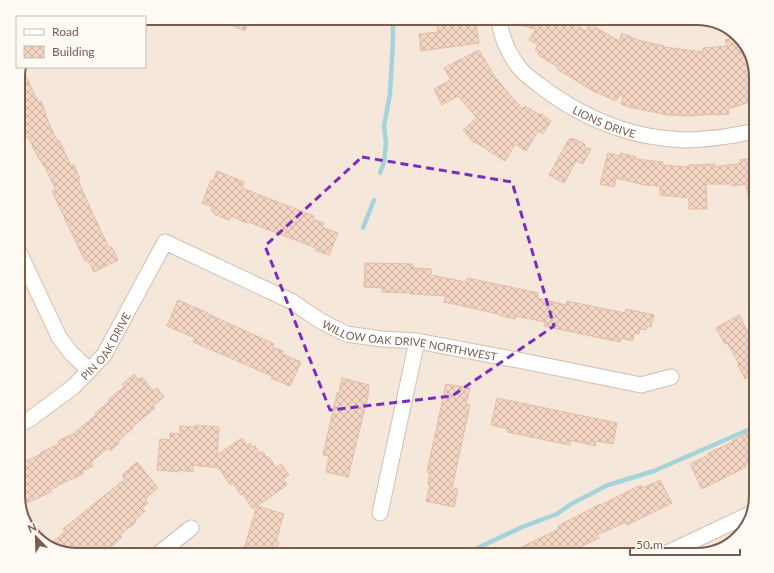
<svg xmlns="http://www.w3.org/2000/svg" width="774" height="573" font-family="Lato,sans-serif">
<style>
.residential{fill:#f5e8da}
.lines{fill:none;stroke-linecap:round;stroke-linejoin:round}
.stream{stroke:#a5d3da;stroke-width:4.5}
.building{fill:url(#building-cross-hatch);stroke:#e6bba3}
.street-casing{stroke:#d1beb0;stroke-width:17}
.street{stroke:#fff;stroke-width:15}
.marked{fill:none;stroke:#7b2cbf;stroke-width:3;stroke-dasharray:8 5;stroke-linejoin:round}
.labels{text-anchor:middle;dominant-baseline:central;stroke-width:4;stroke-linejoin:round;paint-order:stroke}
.street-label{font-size:11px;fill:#7a5c4d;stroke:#fffaf3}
.rim{fill:none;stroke:#7a5c4d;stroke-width:2}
</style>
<defs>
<pattern id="building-cross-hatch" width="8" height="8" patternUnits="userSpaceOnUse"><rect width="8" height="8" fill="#f3d5c3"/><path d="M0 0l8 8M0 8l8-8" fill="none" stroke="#cab0a1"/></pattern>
</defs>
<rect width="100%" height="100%" fill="#fdf6ec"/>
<polygon class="residential" points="145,18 697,18 733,30 750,51 756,77 756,496 744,532 723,549 697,555 77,555 41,543 24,522 18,499 18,73 21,67 145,67"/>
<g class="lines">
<g class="stream">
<polyline points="380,173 384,162 386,143 384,126 390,94 393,39 393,18"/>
<polyline points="363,228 374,200"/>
<polyline points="463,555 522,527 557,514 571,504 608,485 654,471 750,429 756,426"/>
</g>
</g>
<g class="building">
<polygon points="215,18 250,18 245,31 215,19"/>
<polygon points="438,18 475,18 479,43 421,51 419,34 438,32 437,25 439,24"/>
<polygon points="511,18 564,18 586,31 590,24 619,41 622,33 638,40 664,46 664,47 703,52 703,48 727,46 725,40 738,36 746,46 750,59 752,59 756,77 756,100 728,109 729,114 716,115 716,114 689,116 668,115 629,107 621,104 623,97 620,95 616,101 593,91 557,69 558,67 538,55 539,53 535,50 538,45 529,40 536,29 510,23"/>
<polygon points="479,50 495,77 522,109 525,106 540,115 541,114 551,121 543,134 538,131 526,151 515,144 505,161 475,142 474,143 463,130 477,118 458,96 442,105 434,89 451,80 444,68"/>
<polygon points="21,67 22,67 38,102 41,101 46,114 45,114 57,141 59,140 71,166 74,165 80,179 78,180 91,210 109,248 112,247 118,260 94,272 88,260 85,261 65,219 52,191 56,190 44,165 43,165 40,159 39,159 28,137 25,138 20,126 22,124 18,115 18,73"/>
<polygon points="572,138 585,144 584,147 591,149 583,164 576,161 564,183 549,175 569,139 571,140"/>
<polygon points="608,153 620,156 621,153 636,157 635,159 663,162 663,165 689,167 689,165 715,164 715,167 741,163 740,160 756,157 756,205 750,206 746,184 732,186 732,184 706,184 707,209 689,209 689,198 660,195 660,186 645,185 616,178 614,187 600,184"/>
<polygon points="217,171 244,182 242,188 314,216 313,219 324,223 322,227 338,233 329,255 315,250 316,248 248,222 247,223 231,216 229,220 214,214 215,213 211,211 213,207 202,203 211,180 213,181"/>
<polygon points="365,263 413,264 413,268 431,269 431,275 466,282 467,278 506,286 538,293 537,298 566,305 567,301 625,313 626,309 654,315 651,327 647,326 646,330 640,329 639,334 634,333 633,341 621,338 620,342 544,326 545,322 516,316 515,319 499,315 499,314 444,302 446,296 411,294 411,293 382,292 383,288 364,287"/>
<polygon points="178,300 208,313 208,314 274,344 272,347 283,351 282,354 301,362 290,386 271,378 272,376 193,342 195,338 167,326"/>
<polygon points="739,315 747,331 750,329 756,339 756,373 745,379 738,365 739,364 727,343 725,344 716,328"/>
<polygon points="134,374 138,380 142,377 153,391 157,388 164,397 153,406 155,408 132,427 133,428 118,441 119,443 110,451 108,448 91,462 93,466 82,471 83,474 56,486 57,487 50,489 51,492 20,506 18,499 18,465 41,454 40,453 59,444 58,441 73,434 96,415 95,413 110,401 108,400 124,387 122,384"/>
<polygon points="342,378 369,385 368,391 369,391 361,424 348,477 326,472 329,456 323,455 337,393 339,393"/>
<polygon points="446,384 470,388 466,404 470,405 452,488 458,489 454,507 426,501 430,485 428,484 430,473 427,472"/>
<polygon points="497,398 617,423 613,444 596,441 595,446 571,440 570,445 507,432 508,429 491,425"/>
<polygon points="196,425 219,427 217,455 242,438 247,446 250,443 252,447 255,446 260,453 262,451 267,458 269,457 276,468 281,464 289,475 283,479 287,485 253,509 243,494 241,495 233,483 230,485 219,468 193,465 193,472 179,470 179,472 157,470 160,439 170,440 170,433 180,434 180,426 195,427"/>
<polygon points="756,432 756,459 745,465 746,467 702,489 690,464 709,455 708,453 733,442 732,441 748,433 749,435"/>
<polygon points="137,462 158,488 145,499 148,503 142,508 145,511 135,520 136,522 120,535 122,537 107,550 105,548 96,555 77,555 48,545 65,532 63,529 125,479 122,475"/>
<polygon points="660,480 672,503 627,525 626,522 597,535 599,538 563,555 505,555 559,529 558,526 585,512 600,504 601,505 641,485 643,488"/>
<polygon points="257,506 284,514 279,529 280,529 276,541 279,542 275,555 242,555"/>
</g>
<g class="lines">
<g class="street-casing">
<g id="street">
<path id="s1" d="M 499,18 C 500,34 508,53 518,66 C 523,73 531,79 538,84 C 562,103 589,118 618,128 C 638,135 662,139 684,140 C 708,140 732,136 756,131"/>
<polyline points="18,250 59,337 71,353 89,370"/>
<path id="s2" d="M 18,425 L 30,419 L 73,387 L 104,355 L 165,242 L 291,301 L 319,320 L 346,334 L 382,339 L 417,341 L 528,362 L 641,385 L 671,377"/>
<polyline points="380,513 417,341"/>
<polyline points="157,555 191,528"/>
<polyline points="663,555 750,514"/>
</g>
</g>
<use href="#street" class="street"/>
</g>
<path class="marked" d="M 362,157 L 512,182 L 554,326 L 452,396 L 330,410 L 265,246 Z"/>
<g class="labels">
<g class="street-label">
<text stroke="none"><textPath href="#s1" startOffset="156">LIONS DRIVE</textPath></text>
<text stroke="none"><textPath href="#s2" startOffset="507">WILLOW OAK DRIVE NORTHWEST</textPath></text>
<text stroke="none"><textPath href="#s2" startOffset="120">PIN OAK DRIVE</textPath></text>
</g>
</g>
<path d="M0 0H774V573H0ZM77 25H697A52 52 0 0 1 749 77V496A52 52 0 0 1 697 548H77A52 52 0 0 1 25 496V77A52 52 0 0 1 77 25Z" fill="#fffaf3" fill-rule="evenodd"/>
<path class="rim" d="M77 25H697A52 52 0 0 1 749 77V496A52 52 0 0 1 697 548H77A52 52 0 0 1 25 496V77A52 52 0 0 1 77 25Z"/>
<rect x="16" y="16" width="130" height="52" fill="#fffaf3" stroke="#cabbb1"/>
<rect x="24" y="29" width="20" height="6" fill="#ffffff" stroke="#cabbb1"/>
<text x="52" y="36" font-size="12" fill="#7a5c4d">Road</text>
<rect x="24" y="46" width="20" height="12" fill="url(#building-cross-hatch)" stroke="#cabbb1"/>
<text x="52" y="56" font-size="12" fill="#7a5c4d">Building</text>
<g transform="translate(36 537) rotate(337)" stroke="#fffaf3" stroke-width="3" paint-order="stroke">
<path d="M0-3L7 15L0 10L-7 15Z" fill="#7a5c4d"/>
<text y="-6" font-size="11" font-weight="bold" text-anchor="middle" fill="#7a5c4d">N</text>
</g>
<path d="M630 549v6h110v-6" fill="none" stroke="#7a5c4d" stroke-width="2"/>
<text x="636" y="549" font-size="12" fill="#7a5c4d" stroke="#fffaf3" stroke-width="3" paint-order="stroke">50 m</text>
</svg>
